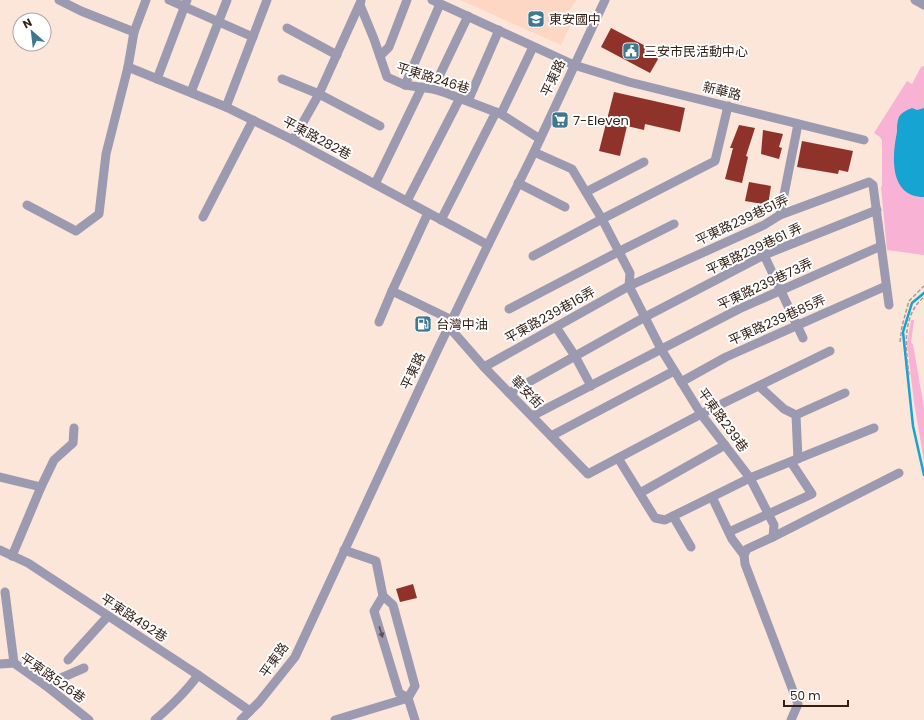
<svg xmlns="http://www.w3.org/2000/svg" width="924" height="720" font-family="Poppins,'Noto Sans TC',sans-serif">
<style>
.built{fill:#fed7c4}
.green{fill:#f8b2d4}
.water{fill:#16a4d2}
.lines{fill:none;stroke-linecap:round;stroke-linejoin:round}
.stream{stroke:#16a4d2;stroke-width:2.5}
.building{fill:#8e322a}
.path{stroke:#af998e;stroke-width:1.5;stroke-dasharray:4 2;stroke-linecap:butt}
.minor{stroke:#9b9ab1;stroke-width:9}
.oneway{fill:#5d5053}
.labels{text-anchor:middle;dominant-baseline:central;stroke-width:4;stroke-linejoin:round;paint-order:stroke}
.poi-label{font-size:13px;fill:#341f15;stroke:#fff;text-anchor:start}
.street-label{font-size:13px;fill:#341f15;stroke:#fff}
</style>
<rect width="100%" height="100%" fill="#fce5d9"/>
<polygon class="built" points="460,0 577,0 567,13 571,24 561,45"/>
<g class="green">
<polygon points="924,66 924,255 887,250 881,187 882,186 882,140 880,137 874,133 907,81 912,84 921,67"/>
<polygon points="911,320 914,320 911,343 913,344 924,408 924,461 914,402 907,343"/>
</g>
<path class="water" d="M 912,108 L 917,110 L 924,108 L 924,197 C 889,197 892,156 897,132 C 897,128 897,121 899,117 C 902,112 907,110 912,108 Z"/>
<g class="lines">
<polyline class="stream" points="924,293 912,303 903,332 913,426 924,475"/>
</g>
<g class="building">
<polygon points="611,28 661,54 650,73 601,47"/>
<polygon points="614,92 685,108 680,132 645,124 644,130 627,126 620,156 599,151"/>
<polygon points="739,125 755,128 746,156 748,157 742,183 725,179 733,148 730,148"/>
<polygon points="763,130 783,134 779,147 782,148 779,159 761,154"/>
<polygon points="802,141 853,151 848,172 839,170 838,174 797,167"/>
<polygon points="749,182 771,186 768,205 745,201"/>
<polygon points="413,584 417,598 400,602 396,589"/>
</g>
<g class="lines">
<g class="path">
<polyline points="900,342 902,326 909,301 924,286"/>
<path d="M 909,375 C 906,349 901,316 924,297"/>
</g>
<g class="minor">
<polyline points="59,0 81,11 134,32"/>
<polyline points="169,0 253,37"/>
<polyline points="432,0 574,65 629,82 864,140"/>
<polyline points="915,0 924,5"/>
<polyline points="360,5 374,39 387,77 405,85 433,89 446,93 501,114 540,139"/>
<polyline points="287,28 337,55"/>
<polyline points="380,56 389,47 407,0"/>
<polyline points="128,67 226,107 293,140 488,245"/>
<polyline points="157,79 187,0"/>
<polyline points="282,79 319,94 380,126"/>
<polyline points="405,85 440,4"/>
<polyline points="433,89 468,16"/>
<polyline points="191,92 227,0"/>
<polyline points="468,101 499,30"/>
<polyline points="226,107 267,0"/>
<polyline points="501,114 533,47"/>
<polyline points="293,140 319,94 361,1"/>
<polyline points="534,152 572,169 602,219 630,273 629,286 661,349 701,414 750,478 774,525 773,537 747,549 744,555 745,564 798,704 791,720"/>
<polyline points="518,183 565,207"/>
<polyline points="375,184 422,87"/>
<polyline points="586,192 644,162"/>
<polyline points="407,201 460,98"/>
<polyline points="27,205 76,231 99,214 106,154 128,67 134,32 146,0"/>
<polyline points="780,215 798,124"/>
<polyline points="203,217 253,120"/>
<polyline points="441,220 496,112"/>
<polyline points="764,255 803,338"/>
<polyline points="533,256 602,219 715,161 728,106"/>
<polyline points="392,291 452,320"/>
<polyline points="509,309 618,252 674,224"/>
<polyline points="379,322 392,291 428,213"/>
<polyline points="449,327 484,367 588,474 701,414 830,351"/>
<polyline points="556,327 575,356 591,386"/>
<polyline points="484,367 629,286 764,225 780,215 869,182 873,185 889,305"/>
<polyline points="681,382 726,357 886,286"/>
<polyline points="759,386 784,409 796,415 845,393"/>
<polyline points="509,393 645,317 764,255 877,210"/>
<polyline points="796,415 798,459"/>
<polyline points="532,416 739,309 881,246"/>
<polyline points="551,436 674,371"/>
<polyline points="618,458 655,518 665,520 750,478 874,428"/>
<polyline points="0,477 41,487"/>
<polyline points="640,493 725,445"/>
<polyline points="712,497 732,539 744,555"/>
<polyline points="673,516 691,547"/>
<polyline points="729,532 812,494 791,462"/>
<polyline points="773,537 899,473"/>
<polyline points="0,550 28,563 198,675 250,711"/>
<polyline points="12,556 41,487 54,460 73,443 74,428"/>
<polyline points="5,592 14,663"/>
<polyline points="383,596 374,611 399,693 408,698 415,720"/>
<polyline points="68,660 108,616"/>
<polyline points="0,664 14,663 45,685 89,720"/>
<polyline points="45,685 84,668"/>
<path d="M 155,720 C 171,706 186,692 198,675"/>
<polyline points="241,720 259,702 295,657 436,353 488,245 534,152 605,0"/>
<polyline points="335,720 408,698 415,686 393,605 383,596 376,561 344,550"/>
</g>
</g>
<defs><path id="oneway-solid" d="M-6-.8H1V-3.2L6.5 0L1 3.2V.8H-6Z"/></defs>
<use class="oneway" href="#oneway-solid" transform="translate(381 632) rotate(73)"/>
<defs>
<g id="school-square" transform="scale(0.9)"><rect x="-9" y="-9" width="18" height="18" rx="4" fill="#3d7790" stroke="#fff"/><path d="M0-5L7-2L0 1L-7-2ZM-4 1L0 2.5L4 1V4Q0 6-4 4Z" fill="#fff"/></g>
<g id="civic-square" transform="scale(0.9)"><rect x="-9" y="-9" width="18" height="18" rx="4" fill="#3d7790" stroke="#fff"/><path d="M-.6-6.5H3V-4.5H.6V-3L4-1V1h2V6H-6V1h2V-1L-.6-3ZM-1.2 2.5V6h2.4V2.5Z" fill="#fff"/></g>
<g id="supermarket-square" transform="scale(0.9)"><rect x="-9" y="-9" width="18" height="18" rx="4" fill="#3d7790" stroke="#fff"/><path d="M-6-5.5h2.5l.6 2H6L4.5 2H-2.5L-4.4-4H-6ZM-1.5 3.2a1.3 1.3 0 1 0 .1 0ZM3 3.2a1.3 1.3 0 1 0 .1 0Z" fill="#fff"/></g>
<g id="fuel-square" transform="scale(0.9)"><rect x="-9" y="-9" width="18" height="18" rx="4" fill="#3d7790" stroke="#fff"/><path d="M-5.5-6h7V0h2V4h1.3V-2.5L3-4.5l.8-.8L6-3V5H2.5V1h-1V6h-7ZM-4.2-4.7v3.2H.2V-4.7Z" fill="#fff"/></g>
</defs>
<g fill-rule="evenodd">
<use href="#school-square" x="536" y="19"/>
<use href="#civic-square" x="631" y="51"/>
<use href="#supermarket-square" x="560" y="120"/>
<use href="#fuel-square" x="423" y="324"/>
</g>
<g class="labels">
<g class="poi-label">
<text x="549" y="19">東安國中</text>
<text x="644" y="51">三安市民活動中心</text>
<text x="573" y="120">7-Eleven</text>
<text x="436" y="324">台灣中油</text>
</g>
<g class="street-label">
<text transform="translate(433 78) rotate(17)">平東路246巷</text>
<text transform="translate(553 78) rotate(-65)">平東路</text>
<text transform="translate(722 91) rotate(14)">新華路</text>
<text transform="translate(317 138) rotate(28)">平東路282巷</text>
<text transform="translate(742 220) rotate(-25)">平東路239巷51弄</text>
<text transform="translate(754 249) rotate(-25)">平東路239巷61 弄</text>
<text transform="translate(765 284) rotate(-25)">平東路239巷73弄</text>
<text transform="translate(550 315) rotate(-29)">平東路239巷16弄</text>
<text transform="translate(777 320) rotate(-24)">平東路239巷85弄</text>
<text transform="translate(413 371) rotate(-65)">平東路</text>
<text transform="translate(527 392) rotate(46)">華安街</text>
<text transform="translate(723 420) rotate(54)">平東路239巷</text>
<text transform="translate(134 618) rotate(33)">平東路492巷</text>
<text transform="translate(274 660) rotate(-55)">平東路</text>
<text transform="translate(53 678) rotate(35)">平東路526巷</text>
</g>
</g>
<g transform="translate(32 32) rotate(332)"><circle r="19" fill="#ffffff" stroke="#aea5a1"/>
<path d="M0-3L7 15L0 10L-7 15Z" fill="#3d7790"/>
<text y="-6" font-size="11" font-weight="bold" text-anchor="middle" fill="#341f15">N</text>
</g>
<path d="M784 700v6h64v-6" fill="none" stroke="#341f15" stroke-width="2"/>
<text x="790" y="700" font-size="12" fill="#341f15" stroke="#ffffff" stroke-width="3" paint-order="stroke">50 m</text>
</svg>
